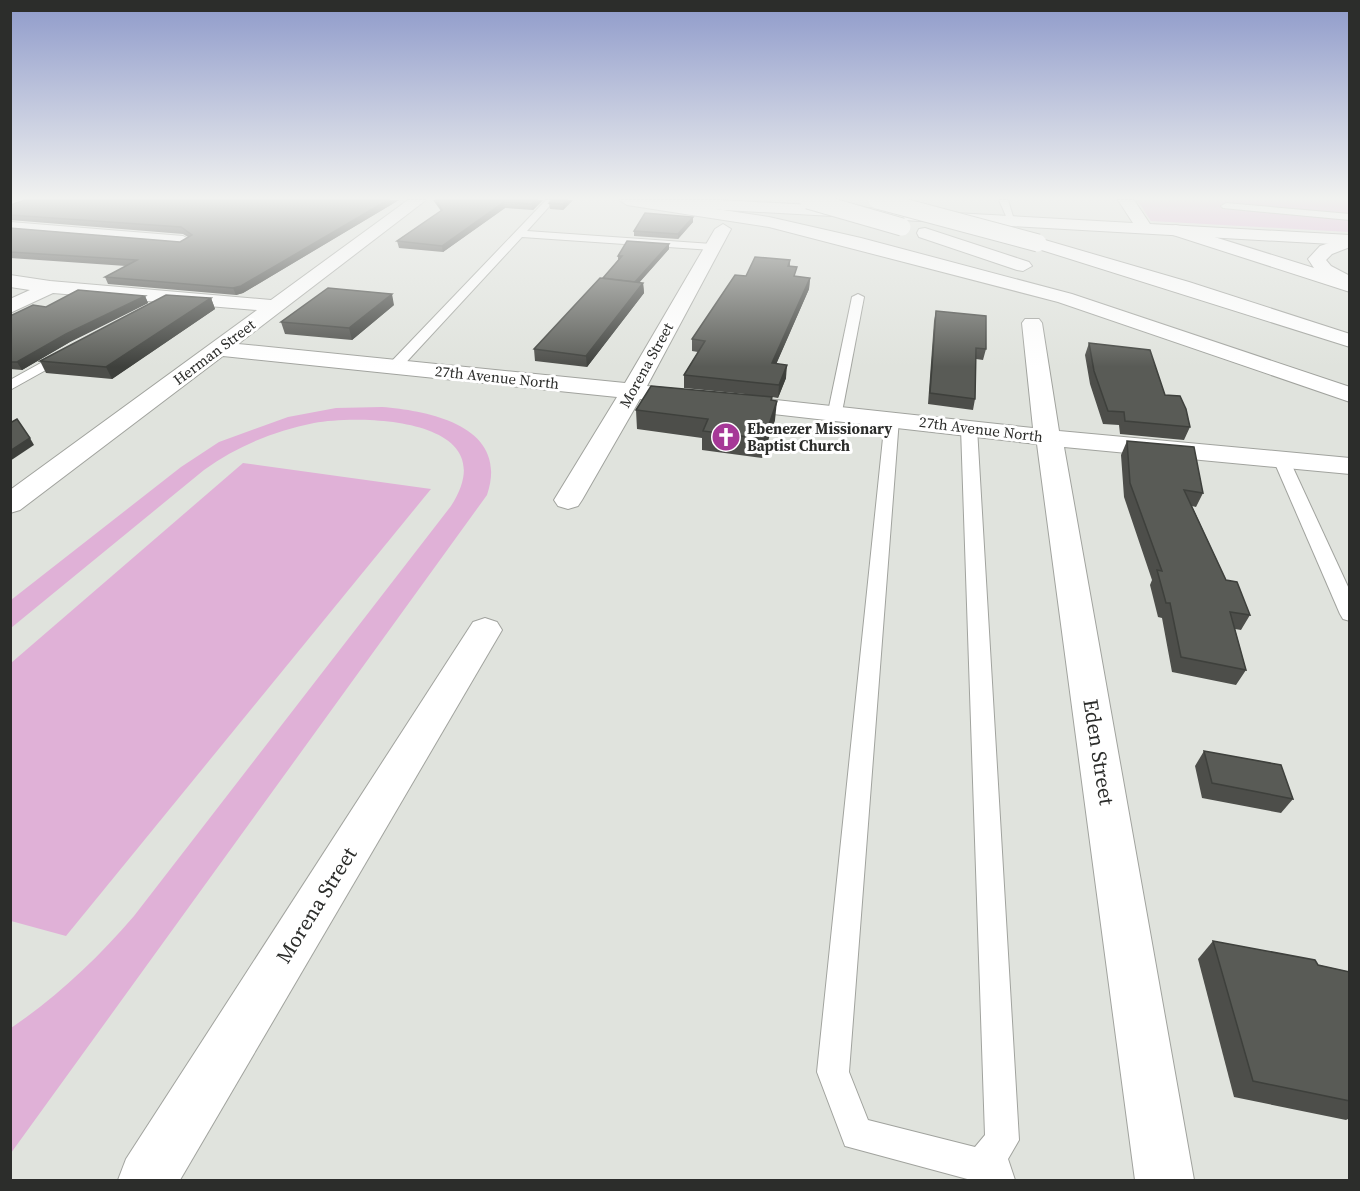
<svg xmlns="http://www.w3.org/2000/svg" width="1360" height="1191" font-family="'Source Serif 4',serif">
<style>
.green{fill:#e0b1d7}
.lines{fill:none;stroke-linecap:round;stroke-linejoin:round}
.lane-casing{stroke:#a1a39e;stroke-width:2}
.street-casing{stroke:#a1a39e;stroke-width:2}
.secondary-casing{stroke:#a1a39e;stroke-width:2}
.highway-casing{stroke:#a1a39e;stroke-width:2}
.lane{fill:#fff;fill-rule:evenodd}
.street{fill:#fff;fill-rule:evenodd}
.secondary{fill:#fff;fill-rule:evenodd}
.highway{fill:#fff;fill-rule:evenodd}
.highway-bridge-casing{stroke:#a1a39e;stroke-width:19;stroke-linecap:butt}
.highway-bridge{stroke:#fff;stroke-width:17}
.wall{fill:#4d4e4a}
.shaded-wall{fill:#3e403c}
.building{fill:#595b56;stroke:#3e403c;stroke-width:1.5}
.labels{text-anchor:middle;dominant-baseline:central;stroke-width:6;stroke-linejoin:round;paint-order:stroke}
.far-street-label{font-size:15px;fill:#2c2d2b;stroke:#fff}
.far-poi-label{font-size:15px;font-weight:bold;fill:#2c2d2b;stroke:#fff;text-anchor:start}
.near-street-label{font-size:21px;fill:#2c2d2b;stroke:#fff}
</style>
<rect width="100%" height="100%" fill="#e0e3dd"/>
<g class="green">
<polygon points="1137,200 1349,200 1349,232 1151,221"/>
<path d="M 382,407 C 432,411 510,427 487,495 L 11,1153 L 11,1028 C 58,996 97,959 134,916 L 451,506 C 507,419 365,414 314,423 C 274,431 237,446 204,470 L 11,628 L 11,600 L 181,467 L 219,442 L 288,417 L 336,408 Z"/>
<polygon points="243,463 431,489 66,936 11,921 11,663"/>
</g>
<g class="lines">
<g class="lane-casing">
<g id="lane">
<polygon points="546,200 555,200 527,231 712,244 717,247 712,250 522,237 399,370 389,370 389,364"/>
<polygon points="999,200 1008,200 1015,223 1009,223"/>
<polygon points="1226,203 1350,214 1350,220 1223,208 1221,206"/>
<polygon points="858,294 864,297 842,412 835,416 828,412 852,297"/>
<polygon points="66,349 71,350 71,356 10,390 10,380"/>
<polygon points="892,415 899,419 849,1072 868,1120 975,1147 985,1135 961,428 969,423 977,428 1019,1140 1008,1159 1015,1180 971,1180 845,1146 817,1072 885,419"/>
<polygon points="1281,454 1289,459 1350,591 1350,621 1343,619 1340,614 1273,459"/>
</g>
</g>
<g class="street-casing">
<g id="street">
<polygon points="408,200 426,200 238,344 625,383 715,229 723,224 731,229 647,386 1033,428 1022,323 1025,319 1039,319 1042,323 1059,431 1350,458 1350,474 1064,447 1194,1180 1135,1180 1037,444 640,399 582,500 578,506 568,509 558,506 554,500 617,397 223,356 20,510 10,513 10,490 257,310 53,293 10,313 10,299 30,290 10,287 10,275 50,281 271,300"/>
<polygon points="10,222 183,236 192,241 183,246 10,232"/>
<polygon points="485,618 497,622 502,630 180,1180 118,1180 126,1159 473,622"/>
</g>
</g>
<g class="secondary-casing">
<polygon id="secondary" points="628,200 720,200 1133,223 1118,200 1134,200 1150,224 1350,235 1350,245 636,205"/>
</g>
<g class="highway-casing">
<g id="highway">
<polygon points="619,200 657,200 769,217 861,238 1072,294 1350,387 1350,402 1058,302 769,227 627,205"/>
<polygon points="1176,225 1314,268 1308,259 1320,246 1350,236 1350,247 1332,254 1326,260 1331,266 1350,276 1350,292 1170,234 1168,230 1170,226"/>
<polygon points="925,228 1029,262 1032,266 1023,271 1017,270 919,237 917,233 919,229"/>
<polygon points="1038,238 1189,282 1350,334 1350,347 1032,247 1029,243"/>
</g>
</g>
<use href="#lane" class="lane"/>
<use href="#street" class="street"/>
<use href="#secondary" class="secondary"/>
<use href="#highway" class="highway"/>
<g class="highway-bridge-casing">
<g id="highway-bridge">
<polyline points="808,200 902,227"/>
<polyline points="877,200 1038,243"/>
</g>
</g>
<use href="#highway-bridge" class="highway-bridge"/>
</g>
<g class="wall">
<polygon points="399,200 243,293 236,295 108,284 105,277 126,266 10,258 10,228 180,242 188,237 183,234 10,220 10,205"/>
<polygon points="433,200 543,200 533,210 505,208 443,252 399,248 397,241 441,211"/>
<polygon points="573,200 563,210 550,209 549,203"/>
<polygon points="693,217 693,222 678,239 634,236 634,231"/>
<polygon points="669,244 669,249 639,283 643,283 644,293 587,367 535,361 534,349 603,279 618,260 618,256"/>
<polygon points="790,260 790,267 796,277 810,278 809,289 776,364 786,378 778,398 772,397 775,420 762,458 702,450 702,438 637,429 636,410 745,394 684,388 684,375 698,352 692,351 692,339 746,276"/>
<polygon points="145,296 148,303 70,342 22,370 10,369 10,316"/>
<polygon points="211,298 215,309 112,379 46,373 40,361"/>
<polygon points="394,305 352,340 285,334 281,322"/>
<polygon points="936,311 986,349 983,360 976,359 975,399 973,410 928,404 934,321"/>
<polygon points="1089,343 1165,395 1190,427 1184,440 1120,434 1119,425 1103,424 1090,384 1085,355"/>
<polygon points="1127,441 1203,493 1196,507 1192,506 1226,580 1250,615 1241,630 1235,629 1246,670 1236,685 1172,672 1162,618 1158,617 1150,585 1152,580 1124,497 1121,455"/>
<polygon points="1204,751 1293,799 1281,813 1202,798 1195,766"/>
<polygon points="1213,941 1350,972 1350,1118 1346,1120 1234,1097 1198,959"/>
</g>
<g class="shaded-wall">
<polygon points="388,200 399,200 243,293 236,295 233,288"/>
<polygon points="536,200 543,200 533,210 532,204"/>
<polygon points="567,200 573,200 563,210 563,204"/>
<polygon points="504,202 505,208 443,252 442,246"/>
<polygon points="693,217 693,222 678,239 678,234"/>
<polygon points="669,244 669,249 635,287 635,282"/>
<polygon points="810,278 809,289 771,376 772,363"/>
<polygon points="643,283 644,293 587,367 586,356"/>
<polygon points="392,294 394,305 352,340 349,328"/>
<polygon points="145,296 148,303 70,342 22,370 17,362 66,334"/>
<polygon points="211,298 215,309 112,379 106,367"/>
<polygon points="787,365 786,378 778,398 779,385"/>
<polygon points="777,401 775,420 762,458 764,439"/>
<polygon points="30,438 34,445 10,461 10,451"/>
</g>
<g class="building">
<polygon points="25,200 388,200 241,286 233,288 105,277 137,260 10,252 10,228 180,242 192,235 181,227 10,215 10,205"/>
<polygon points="436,200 536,200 532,204 504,202 442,246 397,241 442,210"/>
<polygon points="552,200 567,200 563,204 549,203"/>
<polygon points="645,213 693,217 678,234 634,231"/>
<polygon points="627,241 669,244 635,282 603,278 622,256 618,256"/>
<polygon points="755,257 790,260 788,266 797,267 794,276 810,278 772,363 787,365 779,385 684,375 705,341 692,339 735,275 746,276"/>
<polygon points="600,278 643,283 586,356 534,349"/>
<polygon points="328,288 392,294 349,328 281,322"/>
<polygon points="78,290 145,296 66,334 17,362 10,362 10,316 33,305 46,307"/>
<polygon points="166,295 211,298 106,367 40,361"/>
<polygon points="936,311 986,316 986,349 976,348 975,399 930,393"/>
<polygon points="1089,343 1150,350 1165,395 1180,396 1186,409 1190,427 1125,421 1124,412 1108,411 1094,371"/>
<polygon points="651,386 772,397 771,400 777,401 764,439 703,431 708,419 636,410"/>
<polygon points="17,419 30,438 10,451 10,423"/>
<polygon points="1127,441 1194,447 1203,493 1184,490 1226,580 1237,582 1250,615 1230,612 1246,670 1181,657 1170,603 1166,603 1157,570 1162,571 1130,483"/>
<polygon points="1204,751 1281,765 1293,799 1212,783"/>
<polygon points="1213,941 1315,960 1318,965 1350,972 1350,1101 1253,1081"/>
</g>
<linearGradient id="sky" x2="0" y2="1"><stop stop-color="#8e9aca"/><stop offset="0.54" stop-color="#f1f2f0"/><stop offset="1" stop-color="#f1f2f0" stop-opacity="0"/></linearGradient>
<rect width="1360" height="367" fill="url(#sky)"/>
<defs>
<g id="church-disc" transform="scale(1.5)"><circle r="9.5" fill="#a63897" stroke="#fff"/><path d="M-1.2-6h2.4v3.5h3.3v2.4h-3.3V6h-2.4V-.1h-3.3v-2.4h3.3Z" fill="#fff"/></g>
</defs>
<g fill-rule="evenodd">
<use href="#church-disc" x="726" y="437"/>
</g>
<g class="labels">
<g class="far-street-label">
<text transform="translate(214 352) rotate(-37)">Herman Street</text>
<text transform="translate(646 365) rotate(-61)">Morena Street</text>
<text transform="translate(497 377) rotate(6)">27th Avenue North</text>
<text transform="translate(981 429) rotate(7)">27th Avenue North</text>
</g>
<g class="far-poi-label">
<text x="747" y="428">Ebenezer Missionary<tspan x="747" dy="17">Baptist Church</tspan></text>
</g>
<g class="near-street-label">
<text transform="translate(1099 752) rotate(81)">Eden Street</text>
<text transform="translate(316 905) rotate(-58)">Morena Street</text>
</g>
</g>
<rect width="1360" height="1191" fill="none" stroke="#2c2d2b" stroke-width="24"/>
</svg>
